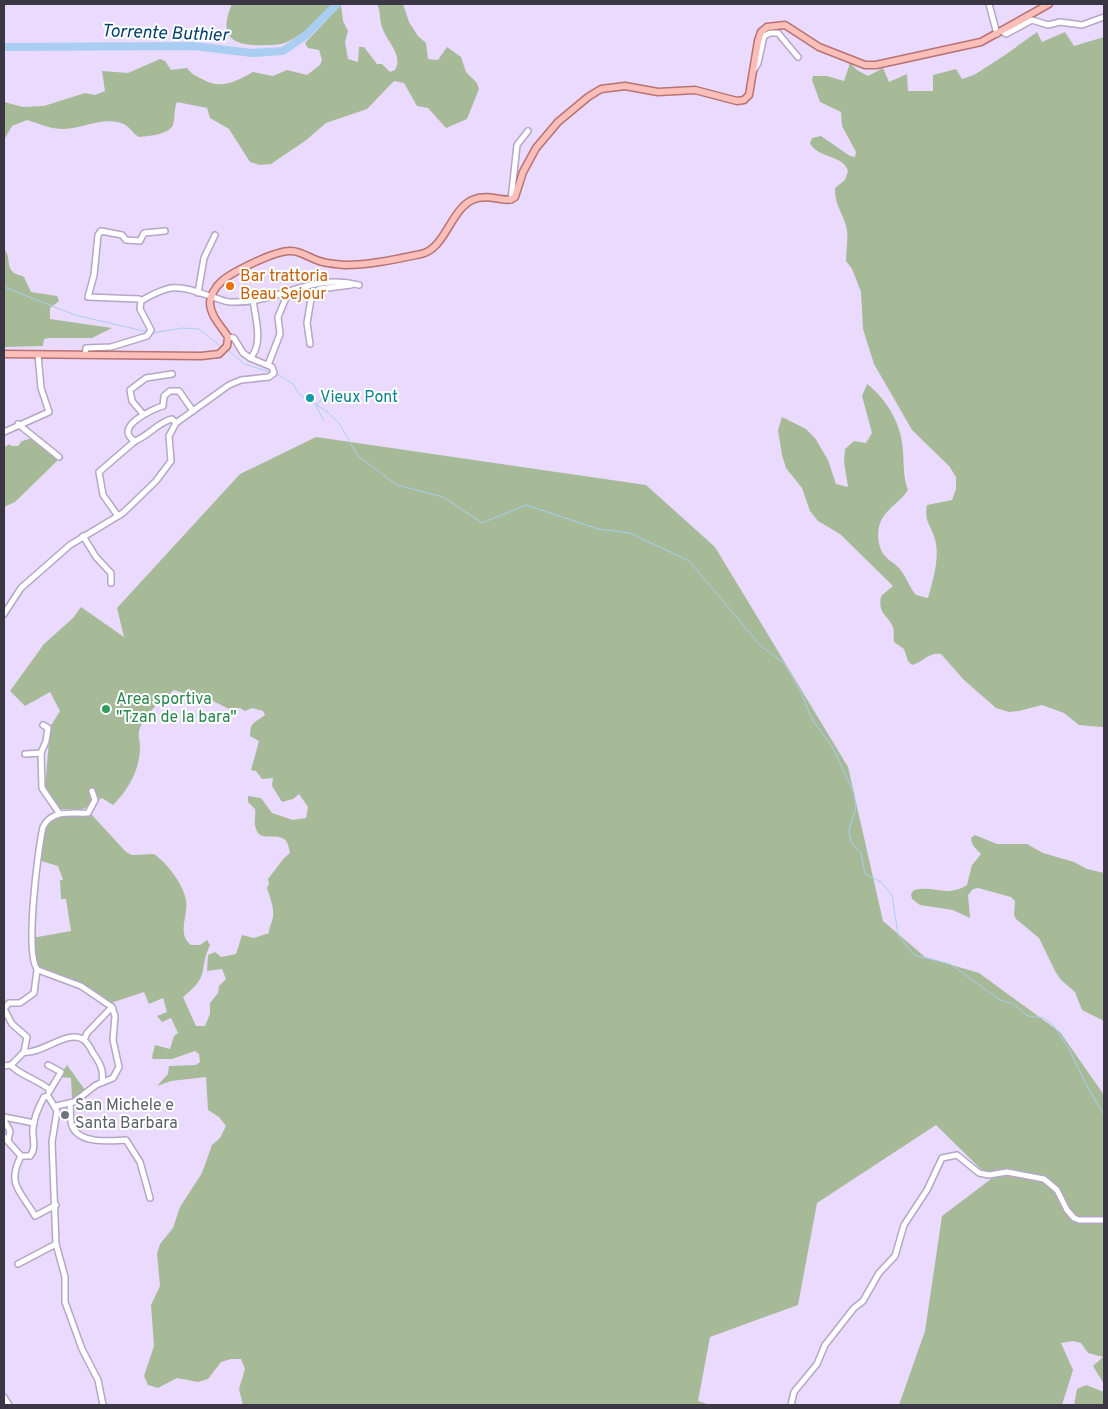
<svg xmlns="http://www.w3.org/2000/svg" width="1108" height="1409" font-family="Overpass,sans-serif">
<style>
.green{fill:#a6ba98}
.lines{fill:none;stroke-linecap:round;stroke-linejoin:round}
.stream{stroke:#a9cef1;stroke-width:1}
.river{stroke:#a9cef1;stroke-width:8}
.minor-casing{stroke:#b4a6c6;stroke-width:8}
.major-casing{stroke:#b77272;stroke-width:9}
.minor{stroke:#fff;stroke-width:5}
.major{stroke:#fcbeb9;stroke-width:6}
.food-dot{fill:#e8710a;stroke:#fff;stroke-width:2}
.culture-dot{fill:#0f9aa8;stroke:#fff;stroke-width:2}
.leisure-dot{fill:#2e9e5b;stroke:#fff;stroke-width:2}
.worship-dot{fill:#6b7280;stroke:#fff;stroke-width:2}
.labels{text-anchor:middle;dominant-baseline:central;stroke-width:4;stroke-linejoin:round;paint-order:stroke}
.food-label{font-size:16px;fill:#c56008;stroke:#fff;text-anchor:start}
.culture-label{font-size:16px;fill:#0d838f;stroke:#fff;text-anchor:start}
.leisure-label{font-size:16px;fill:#27864d;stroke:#fff;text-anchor:start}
.worship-label{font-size:16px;fill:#5b616d;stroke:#fff;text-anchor:start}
.water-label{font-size:18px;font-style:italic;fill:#03416b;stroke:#fff}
</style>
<rect width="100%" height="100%" fill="#eadbfe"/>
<g class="green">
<path d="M 232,4 L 333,4 C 320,18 306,33 289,41 C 282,45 274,45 266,45 C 234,47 217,38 232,4 Z"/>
<path d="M 377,4 L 403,4 L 409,22 L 418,36 L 426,43 L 428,59 L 438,60 L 447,47 L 461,57 L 466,72 L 477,83 L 479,89 L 467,119 L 446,128 L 428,108 L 417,106 L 404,83 L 394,81 L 367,109 L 326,123 L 305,141 L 271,164 L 260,165 L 250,162 L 229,129 L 210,118 L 207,108 L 177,102 C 174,108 175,119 173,125 C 168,135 148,136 139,137 C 132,133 129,125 121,123 C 102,117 84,128 64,129 C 50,129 40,124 27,120 L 12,126 L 4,140 L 4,102 L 23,107 L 44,106 L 85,93 L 95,95 L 105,91 L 102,71 L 128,73 L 160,59 L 165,61 L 171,70 L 187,68 C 192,75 195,75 202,79 C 221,90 235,82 253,72 L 273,76 L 287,70 L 307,75 L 320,65 L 322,60 L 319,50 L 308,48 L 305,43 L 341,5 L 343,21 L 348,31 L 345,42 L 348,59 L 358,62 L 359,47 L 364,47 L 377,64 L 382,64 L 390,72 L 395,70 C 404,55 386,41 382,27 C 379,19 381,11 377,4 Z"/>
<path d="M 1037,32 L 1042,42 L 1065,32 L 1074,46 L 1104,37 L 1104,727 L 1101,727 L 1079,725 L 1064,713 L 1042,705 L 1019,711 L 1009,712 L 996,708 L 964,680 L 941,654 C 928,652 924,662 912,665 L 908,661 L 904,649 L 894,642 C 893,636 895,630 892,625 C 886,613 878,614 881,596 L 893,586 L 840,534 L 818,521 L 810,511 L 802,488 L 786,468 L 782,455 L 778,430 L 782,417 L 806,429 L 815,438 L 828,460 L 836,484 L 848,487 L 844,462 L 845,449 L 854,441 L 866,443 L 872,433 L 862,396 L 867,384 C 888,400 902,426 903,451 C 904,465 903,477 908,490 C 901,501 888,508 882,519 C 876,529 877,547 885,556 C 890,562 897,564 902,572 C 907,579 910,588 916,595 L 928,598 C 933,580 940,558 935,539 C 930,523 924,522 927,505 L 952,500 L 956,489 L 956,477 L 949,466 L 912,430 L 874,364 L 863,329 L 861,292 L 852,269 L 846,261 C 846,249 849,237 846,226 C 842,211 835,206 835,188 L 845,180 L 848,171 C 843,154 818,159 810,143 L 812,138 L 821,136 L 850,156 L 855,157 L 856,152 L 842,126 L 841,112 L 820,102 L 812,80 L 813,76 L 827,76 L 844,81 L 850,63 L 857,70 L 868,76 L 883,68 L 889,82 L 907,74 L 908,91 L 933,91 L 933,75 L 956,69 L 962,79 L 974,75 L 1005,55 Z"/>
<path d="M 4,249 C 11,256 6,266 13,272 C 16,275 21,275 24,277 L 31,292 L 57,296 L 59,301 L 50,308 L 50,319 L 112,328 L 92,338 L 49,338 L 44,339 L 43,346 L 4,347 Z"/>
<path d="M 316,437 L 646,485 L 715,547 L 848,767 L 883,921 L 925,957 L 979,973 L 1060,1032 L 1104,1095 L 1104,1384 L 1093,1366 L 1103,1357 L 1088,1353 L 1081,1343 L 1073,1341 L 1061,1343 L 1073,1370 L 1062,1405 L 899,1405 L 925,1331 L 942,1216 L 991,1179 L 936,1125 L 817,1203 L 798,1305 L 710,1337 L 698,1401 L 710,1405 L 243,1405 L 239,1389 L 245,1369 L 241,1359 L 231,1359 L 221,1362 L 208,1379 L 198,1382 L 177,1378 L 158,1388 L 148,1385 L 144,1376 L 154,1346 L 151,1305 L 160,1286 L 157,1254 L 160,1244 L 173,1228 L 180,1207 L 202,1173 L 212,1145 L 220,1138 L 226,1126 L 219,1117 L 208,1110 L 206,1077 L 171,1081 L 157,1086 L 168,1074 L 169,1066 L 196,1065 L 200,1062 L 199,1054 L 195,1051 L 172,1059 L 153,1059 L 152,1057 L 155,1045 L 170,1049 L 174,1036 L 178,1033 L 171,1018 L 162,1022 L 157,1016 L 167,1012 L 163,998 L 149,1004 L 144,992 L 111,1003 L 76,982 L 36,966 L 32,938 L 71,931 L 66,899 L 61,899 L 60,880 L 63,880 L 58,866 L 41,861 L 45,829 L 53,818 L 91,814 L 126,852 L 132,855 L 154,854 C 167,863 183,884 186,900 C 189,915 176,933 191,945 L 200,945 L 207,940 L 210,945 C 198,971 211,975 183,997 L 196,1026 L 205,1026 L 210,1014 L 210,1003 L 218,993 L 219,986 L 226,979 L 222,969 L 207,971 L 208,955 L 215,952 L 221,957 L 236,954 L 242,935 L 254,938 L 269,933 C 269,926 272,923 273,917 C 274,906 270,898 267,888 L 269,884 L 268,879 L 284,858 L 290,853 C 289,849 288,841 284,839 C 273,832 258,844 255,825 C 254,820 256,815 255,809 L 248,802 L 248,796 L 261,798 L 272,813 L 293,820 L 306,818 L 308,807 L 299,794 L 293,799 L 282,802 L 272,786 L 273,778 L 262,779 L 256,771 L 251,770 L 259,741 L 250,736 C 250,721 255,723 265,715 L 263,711 L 252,708 L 245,711 L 240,708 L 229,709 L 209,699 L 196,701 L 192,692 L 183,693 L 174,690 C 161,701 144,714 139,731 C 138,736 140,741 140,747 C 140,770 128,790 113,805 L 102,798 L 83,809 L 59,809 L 45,789 L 50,727 L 60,711 L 50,692 L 25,706 L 10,691 L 44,644 L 73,618 L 81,607 L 124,637 L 117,608 L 240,474 Z"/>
<polygon points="33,438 56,456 57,461 15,502 4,507 4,447 10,444 11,446 18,446 22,441"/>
<path d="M 975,835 L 997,844 L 1027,844 L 1043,853 L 1074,862 L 1087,869 L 1104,873 L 1104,1021 L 1082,1010 L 1075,992 L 1061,980 L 1055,971 L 1039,938 L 1016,919 L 1014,915 L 1015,901 L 1011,897 L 978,888 L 973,889 L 968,895 L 970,918 L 953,910 L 920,905 L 912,899 L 911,894 L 914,890 C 934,885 946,898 967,885 L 972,865 L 981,854 C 975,847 972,847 971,838 Z"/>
<polygon points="67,1065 85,1090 72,1099 71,1078 59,1077"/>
<polygon points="1086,1385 1104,1392 1103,1405 1074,1405 1077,1389"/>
</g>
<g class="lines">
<g class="stream">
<polyline points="4,287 75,315 148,332"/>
<polyline points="152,333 183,328 199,329 221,347"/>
<polyline points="227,349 244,364 270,372"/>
<polyline points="277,374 293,384 299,394 326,411 339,423 358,456 397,485 443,497 482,523 526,505 598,529 630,533 689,561 761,646 784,663 801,692 813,721 832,746 854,793 856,807 849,830 851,842 861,853 865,874 881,882 892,895 898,935 914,955 950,964 1000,1000 1012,1003 1028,1016 1044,1018 1053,1025 1069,1049 1088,1088 1104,1115"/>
<polyline points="324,421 316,406 324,396 341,395"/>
</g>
<polyline class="river" points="4,47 194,46 252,53 283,51 305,36 337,4"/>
<g class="minor-casing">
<g id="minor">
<polyline points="989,4 997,34"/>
<polyline points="1003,32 1006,34 1032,20 1048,25 1060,22 1082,25 1104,17"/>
<polyline points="754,70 758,63 764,36 770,33 778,33 798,57"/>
<polyline points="511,200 517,145 528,131"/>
<polyline points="198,293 204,258 215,235"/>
<polyline points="141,301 139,299 88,297 94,275 98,235 101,231 122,235 126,240 140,241 144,233 165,231"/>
<path d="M 228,337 L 234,338 L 243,353 L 250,358 C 264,345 255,316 253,300"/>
<polyline points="310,344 307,323 312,293 320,289 351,285"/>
<path d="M 85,354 L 86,348 L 111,347 L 147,336 L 151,330 L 140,309 L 141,301 C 173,282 179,286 213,297 C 219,299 225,302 231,302 C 278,304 310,272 359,285"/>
<polyline points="268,365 280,334 278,317 288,293"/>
<polyline points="143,414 132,401 130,390 146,378 172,374"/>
<path d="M 176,423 L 172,419 C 158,422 150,435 135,441 C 112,428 152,409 163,406 L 164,396 L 170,391 L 179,391 L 193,411"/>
<polyline points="18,424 59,457"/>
<polyline points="4,432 49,412 41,388 38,354"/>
<polyline points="118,516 103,495 99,472 135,441"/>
<polyline points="83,536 96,557 111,573 111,583"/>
<polyline points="4,614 21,588 70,545 123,513 156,481 171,461 169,436 176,423 229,385 241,380 269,377 274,373 272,367 250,358"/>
<polyline points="43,725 48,728 46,741 41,753 42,788 59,813"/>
<polyline points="25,754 41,753"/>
<polyline points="84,1040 87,1033 112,1007"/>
<path d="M 24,1052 C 41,1055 69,1028 84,1040 C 88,1043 91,1049 93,1053 C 100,1063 104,1070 102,1082"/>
<path d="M 11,1065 C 17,1074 39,1080 50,1090"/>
<polyline points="48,1065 61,1072 49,1092"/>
<polyline points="4,1066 11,1065 24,1052 27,1037 12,1024 4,1009 9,1003 20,1003 34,993 37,970"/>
<path d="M 70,1103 C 71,1110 69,1122 73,1128 C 82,1144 110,1141 126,1140 L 140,1162 L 150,1198"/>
<path d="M 56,1106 L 74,1102 L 96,1085 L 113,1078 L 119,1067 L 113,1040 L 115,1016 L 112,1007 L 81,986 L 38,970 C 24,957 38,849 43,827 C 52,809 71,814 88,813 L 95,800 L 92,791"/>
<polyline points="4,1117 34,1123"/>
<polyline points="4,1120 10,1131 8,1141"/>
<path d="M 4,1137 L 21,1156 L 30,1156 C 37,1148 32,1138 33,1128 C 34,1118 39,1106 44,1097 L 48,1096 L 57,1111 L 52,1142 L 56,1244 L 65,1277 L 65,1302 L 82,1349 L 98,1380 L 103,1405"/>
<path d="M 21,1156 C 6,1185 21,1191 35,1216 L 56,1205"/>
<polyline points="18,1264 56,1244"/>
<polyline points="4,1397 9,1405"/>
<polyline points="791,1405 794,1392 817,1364 825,1345 854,1308 863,1301 879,1273 895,1256 904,1225 927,1190 942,1158 957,1155 979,1173 989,1175 1007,1172 1044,1179 1057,1190 1067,1210 1074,1218 1079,1220 1104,1220"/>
</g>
</g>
<g class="major-casing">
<path id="major" d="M 4,354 L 201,356 L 219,354 L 227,346 L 228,337 C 222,327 211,317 210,304 C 210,296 215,287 222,281 C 232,272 276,250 291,251 C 302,251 312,260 323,262 C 329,264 338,264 345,265 C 370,265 397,259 421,254 C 445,249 450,211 472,200 C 490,192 506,205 515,197 L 523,172 L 536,148 L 558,122 L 588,97 L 601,89 L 625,86 L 658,92 L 695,90 L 737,101 L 744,100 L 749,95 L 758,41 L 761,32 L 767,27 L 785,25 L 819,47 L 865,65 L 876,65 L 981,42 L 1049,4"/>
</g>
<use href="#minor" class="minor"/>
<use href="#major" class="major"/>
</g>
<circle class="food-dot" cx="230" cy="286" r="5"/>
<circle class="culture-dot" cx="310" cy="398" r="5"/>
<circle class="leisure-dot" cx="106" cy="709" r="5"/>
<circle class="worship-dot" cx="65" cy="1115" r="5"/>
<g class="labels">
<g class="food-label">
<text x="240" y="277">Bar trattoria<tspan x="240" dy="18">Beau Sejour</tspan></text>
</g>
<g class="culture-label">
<text x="320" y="398">Vieux Pont</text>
</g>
<g class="leisure-label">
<text x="116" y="700">Area sportiva<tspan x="116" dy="18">"Tzan de la bara"</tspan></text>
</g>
<g class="worship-label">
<text x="75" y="1106">San Michele e<tspan x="75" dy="18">Santa Barbara</tspan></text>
</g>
<g class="water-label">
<text transform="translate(165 34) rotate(2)">Torrente Buthier</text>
</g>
</g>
<rect width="1108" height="1409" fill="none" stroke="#3b3643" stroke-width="10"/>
</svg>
